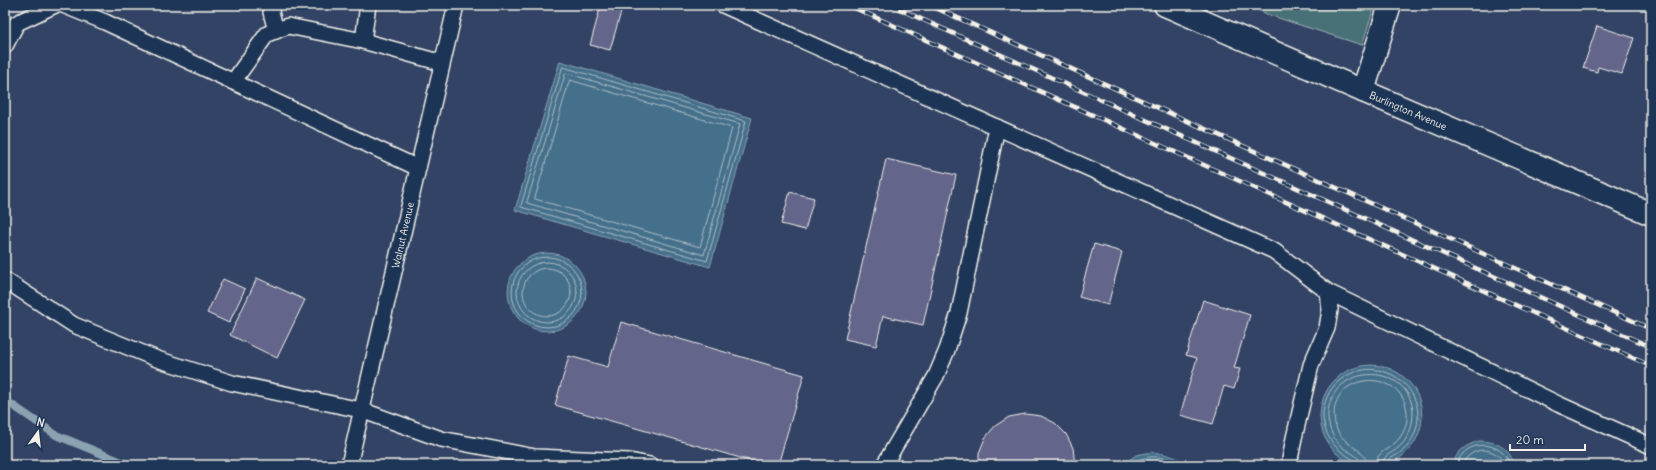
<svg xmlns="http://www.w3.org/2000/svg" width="1656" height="470" font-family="Delius,sans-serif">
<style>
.green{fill:#477176;stroke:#9eb1af}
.water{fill:#456f8c;stroke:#8ba3b1}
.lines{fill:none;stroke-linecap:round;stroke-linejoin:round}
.shore{stroke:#aebdc3;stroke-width:1}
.stream{stroke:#8ba3b1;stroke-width:8}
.building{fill:#63658a;stroke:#f4f1e8}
.lane-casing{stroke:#f4f1e8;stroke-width:18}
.street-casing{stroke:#f4f1e8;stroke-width:25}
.lane{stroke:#1d3557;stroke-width:15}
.street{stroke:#1d3557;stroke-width:22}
.rail-casing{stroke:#f4f1e8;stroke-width:4.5}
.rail{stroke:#1d3557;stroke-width:3;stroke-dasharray:9;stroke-linecap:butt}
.labels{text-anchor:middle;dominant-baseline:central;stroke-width:3;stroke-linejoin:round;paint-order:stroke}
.street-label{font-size:10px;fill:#f4f1e8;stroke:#1d3557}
</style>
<rect width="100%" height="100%" fill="#324366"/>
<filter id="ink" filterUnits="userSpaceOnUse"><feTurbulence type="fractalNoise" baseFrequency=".025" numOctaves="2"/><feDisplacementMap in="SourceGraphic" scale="8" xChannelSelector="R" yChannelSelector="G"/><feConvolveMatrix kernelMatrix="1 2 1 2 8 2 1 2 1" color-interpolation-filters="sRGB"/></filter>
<g filter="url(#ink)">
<polygon class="green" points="1247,5 1375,5 1362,45 1269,15"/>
<g class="water">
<polygon points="560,61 752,118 710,267 515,210"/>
<circle cx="547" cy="292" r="39"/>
<circle cx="1371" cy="416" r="51"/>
<path d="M 1479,441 C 1496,441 1510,448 1514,465 L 1453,465 C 1456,451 1466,445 1479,441 Z"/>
<path d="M 1152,452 C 1165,454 1177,456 1187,465 L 1122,465 L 1136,455 Z"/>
</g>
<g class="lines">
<g class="shore">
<polygon points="563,67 746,121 707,261 521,207"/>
<polygon points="566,73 740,124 704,255 527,203"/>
<polygon points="570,80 732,128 700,247 535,199"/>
<circle cx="547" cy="292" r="35"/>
<circle cx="547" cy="292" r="30"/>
<circle cx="547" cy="292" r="24"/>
<path d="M 1128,465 C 1146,454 1163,454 1181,465"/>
<path d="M 1356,465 L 1354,460 C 1336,450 1324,437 1323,416 C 1323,403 1329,389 1339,381 C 1381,347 1438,394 1411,441 C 1406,450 1397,455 1388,460 L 1387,465"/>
<path d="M 1361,465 C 1360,455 1349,453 1342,447 C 1332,439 1327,424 1328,411 C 1335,361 1411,363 1413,413 C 1413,426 1408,440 1398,448 C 1391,454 1383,455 1382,465"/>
<path d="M 1367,465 C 1366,444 1334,448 1334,414 C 1335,370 1404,369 1407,413 C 1408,424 1403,436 1395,443 C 1386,451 1376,452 1376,465"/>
<path d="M 1457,465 C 1463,438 1503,439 1510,465"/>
<path d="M 1462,465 C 1471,445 1496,445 1505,465"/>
</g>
<polyline class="stream" points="5,400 56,435 129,465"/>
</g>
<g class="building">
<polygon points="601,5 623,5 610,50 590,45"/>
<polygon points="1597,26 1634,38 1622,74 1598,67 1597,72 1583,68"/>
<polygon points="886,159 956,175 923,325 883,316 876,346 845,339"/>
<polygon points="790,192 814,198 805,230 781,224"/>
<polygon points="1094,244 1122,252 1108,305 1079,297"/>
<polygon points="257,278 305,300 277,358 230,335"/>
<polygon points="223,279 245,289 229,323 207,313"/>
<polygon points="1203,300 1250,315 1234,368 1240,369 1234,389 1224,386 1213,424 1180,415 1197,358 1186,355"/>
<polygon points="621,322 804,375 778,465 765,465 555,405 569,356 608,367"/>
<polygon points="1025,414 1041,416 1055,423 1066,434 1073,448 1075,465 979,465 979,453 985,438 995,426 1009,417"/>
<polygon points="1340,459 1353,465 1338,465"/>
</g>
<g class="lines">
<g class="lane-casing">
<g id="lane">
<polyline points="63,5 105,22 418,168"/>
<polyline points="272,5 271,12 276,31"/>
<polyline points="723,5 1274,251 1328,292 1558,404 1651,446"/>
<polyline points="363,41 368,5"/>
<polyline points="5,46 17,23 55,5"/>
<polyline points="233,82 267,34 288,26 363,41 442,63"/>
<polyline points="5,280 74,325 157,359 232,383 361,410 441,439 535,457 629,461 650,465"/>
<path id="s1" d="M 349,465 L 456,5"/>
<polyline points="884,465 936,376 947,350 959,313 997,127"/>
<polyline points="1289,465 1294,438 1311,365 1327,328 1330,310 1328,292"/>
</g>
</g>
<g class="street-casing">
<g id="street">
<path id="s2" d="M 1165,5 L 1363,91 L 1651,214"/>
<polyline points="1363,91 1390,5"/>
</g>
</g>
<use href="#lane" class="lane"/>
<use href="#street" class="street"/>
<g class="rail-casing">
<g id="rail">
<polyline points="848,5 1651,366"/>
<polyline points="890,5 1651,347"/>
<polyline points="929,5 1651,329"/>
</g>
</g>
<use href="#rail" class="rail"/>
</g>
</g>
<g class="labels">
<g class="street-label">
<text stroke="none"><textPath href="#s2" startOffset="265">Burlington Avenue</textPath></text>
<text stroke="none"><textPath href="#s1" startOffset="236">Walnut Avenue</textPath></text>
</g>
</g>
<rect width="1656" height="470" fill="none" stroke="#1d3557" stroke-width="20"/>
<rect x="10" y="10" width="1636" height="450" fill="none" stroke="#f4f1e8" stroke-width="1.5" filter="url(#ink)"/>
<g transform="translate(38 432) rotate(15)" stroke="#1d3557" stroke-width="3" paint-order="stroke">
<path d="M0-3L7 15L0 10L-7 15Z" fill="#f4f1e8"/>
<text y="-6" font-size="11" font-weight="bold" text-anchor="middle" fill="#f4f1e8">N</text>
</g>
<path d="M1510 444v6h75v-6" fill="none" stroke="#f4f1e8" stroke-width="2"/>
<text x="1516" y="444" font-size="12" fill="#f4f1e8" stroke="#1d3557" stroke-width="3" paint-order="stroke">20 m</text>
</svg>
